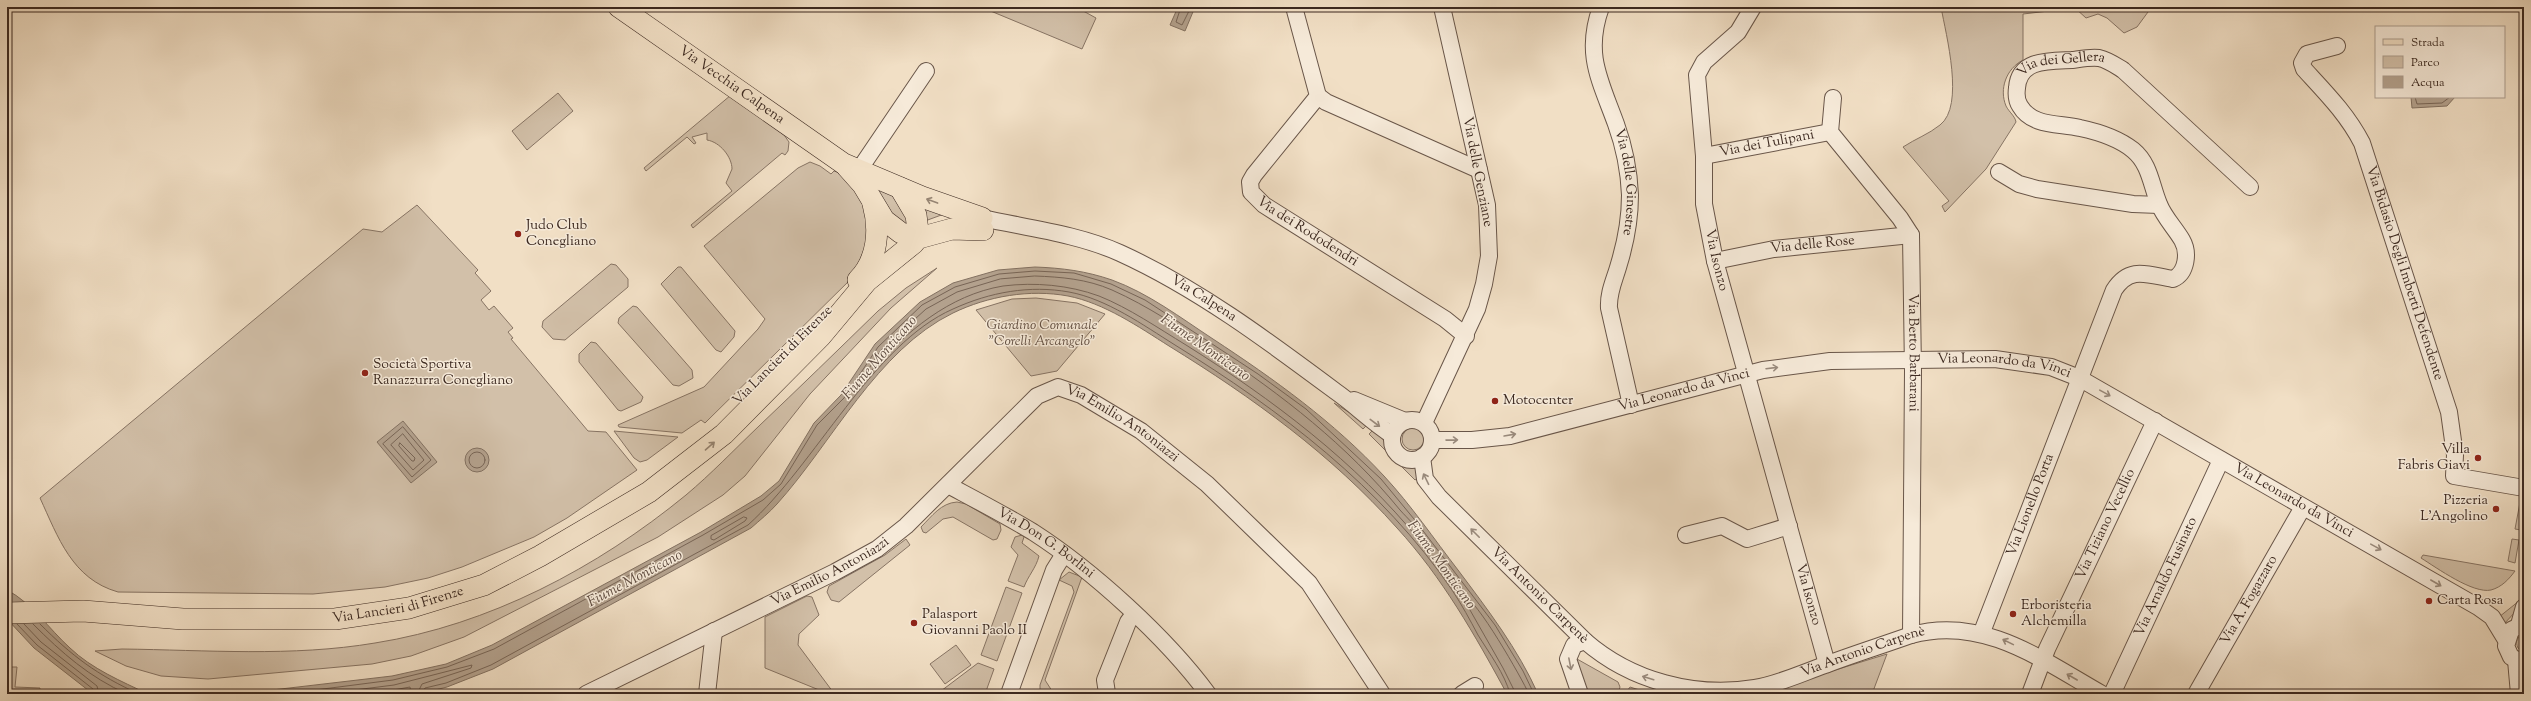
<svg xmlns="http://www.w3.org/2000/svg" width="2531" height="701" font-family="'Sorts Mill Goudy',serif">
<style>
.green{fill:#d2c0a9;stroke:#877464}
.water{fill:#b3a18d;stroke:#837161}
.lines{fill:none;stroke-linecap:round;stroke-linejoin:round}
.shore{stroke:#786556;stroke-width:1}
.minor-casing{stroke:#695649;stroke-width:18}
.major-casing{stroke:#3c2920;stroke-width:22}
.minor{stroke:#f6ead9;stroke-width:16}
.major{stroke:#f1dfc5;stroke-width:21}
.oneway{stroke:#968472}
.oneway2{stroke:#998a7c}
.poi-dot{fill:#8f2418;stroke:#f6ead9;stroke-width:1.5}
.labels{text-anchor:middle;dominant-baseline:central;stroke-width:3;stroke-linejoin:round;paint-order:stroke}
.street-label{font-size:14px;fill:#3c2920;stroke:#f6ead9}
.poi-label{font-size:14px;fill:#3c2920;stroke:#f6ead9;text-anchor:start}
.park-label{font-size:14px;font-style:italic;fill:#624f42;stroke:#f6ead9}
.water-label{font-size:15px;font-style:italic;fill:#604d41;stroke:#f6ead9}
</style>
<rect width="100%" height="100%" fill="#f1dfc5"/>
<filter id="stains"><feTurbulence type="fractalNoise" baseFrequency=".005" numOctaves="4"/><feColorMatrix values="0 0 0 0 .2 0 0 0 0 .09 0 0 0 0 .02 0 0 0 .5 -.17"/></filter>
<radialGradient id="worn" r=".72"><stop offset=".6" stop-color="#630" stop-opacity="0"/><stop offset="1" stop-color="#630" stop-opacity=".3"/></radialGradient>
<g class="green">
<polygon points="981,7 1076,7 1096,18 1082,49"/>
<path d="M 1941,7 L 2146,7 L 2148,12 L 2137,27 L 2124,33 L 2107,18 L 2098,14 L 2086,18 L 2075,8 L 2023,14 L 2023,60 C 2006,69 1999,89 2006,106 C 2009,112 2015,116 2016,122 L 1986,169 L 1945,212 L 1942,206 L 1949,201 L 1903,147 C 1915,139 1929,134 1940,125 C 1965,106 1946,35 1941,7 Z"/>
<polygon points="558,93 573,111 527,150 512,131"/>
<path d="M 731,95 L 784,135 L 789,142 L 788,151 L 785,155 L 782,153 L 693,228 L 691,225 L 732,191 L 726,183 L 732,169 C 732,157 720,142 707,140 L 707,133 L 692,137 L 696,143 L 694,144 L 687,137 L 646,171 L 644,168 Z"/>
<polygon points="810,162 820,166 831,174 834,171 837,172 859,192 872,230 853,277 705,423 701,420 682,433 619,427 618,425 704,387 758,329 765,319 704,246 798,168"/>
<polygon points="879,188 889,190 911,225 900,225 878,192"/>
<polygon points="921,204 944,214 925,221"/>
<path d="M 417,205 L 478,270 L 475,273 L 491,291 L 481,300 L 489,310 L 494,306 L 513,328 L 508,332 L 513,338 L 511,339 L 588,431 L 606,432 L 637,470 L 567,518 L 534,537 L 462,567 L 428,578 L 385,587 L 313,594 L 118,592 C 72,579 58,537 40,498 L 363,229 L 382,232 Z"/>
<polygon points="611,264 616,265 628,279 628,287 565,340 553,339 542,327 543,321"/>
<polygon points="678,267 681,267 735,331 734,337 721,352 716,350 661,284"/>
<path d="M 937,268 L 891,308 L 810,394 L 745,476 L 723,495 L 658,537 L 464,637 L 411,656 L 372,664 L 208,679 L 161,676 L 126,666 L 95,651 L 122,649 C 206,650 292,657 375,643 C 489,625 597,568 686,495 C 711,474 735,449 759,426 C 799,388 838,350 878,311 L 906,288 Z"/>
<polygon points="1036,298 1077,303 1105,314 1057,371 1031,376 976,310 1012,299"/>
<polygon points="633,306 637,307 692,370 693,378 679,386 673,385 618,323 619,318"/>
<polygon points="591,342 596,343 643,397 641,402 621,411 618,410 579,362 579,354"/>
<polygon points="1334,403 1368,424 1363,429"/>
<circle cx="1413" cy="439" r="11"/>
<polygon points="1374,429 1385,442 1388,453 1369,434"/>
<polygon points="614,431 678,437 647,460 640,462 634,458"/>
<polygon points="1396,461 1406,465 1415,467 1418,478 1415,480"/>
<polygon points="2521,497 2524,498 2521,530 2515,529"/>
<path d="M 957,502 L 966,504 L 1000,524 L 1001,530 L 997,539 L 993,540 L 953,517 L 943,519 L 926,533 L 923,532 L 921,527 C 932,516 941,503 957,502 Z"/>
<path d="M 1022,535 L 1024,537 L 1022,543 L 1039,556 C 1036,568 1028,576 1024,587 L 1008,581 L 1018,555 L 1011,547 L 1015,537 Z"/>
<polygon points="906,539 910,545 839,602 831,600 827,592 829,586 885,555"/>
<polygon points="2512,539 2519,540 2515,563 2508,561"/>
<path d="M 2423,555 L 2515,571 C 2509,579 2502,587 2491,590 C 2473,594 2437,568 2421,558 Z"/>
<polygon points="1069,572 1082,577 1045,680 1054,694 1040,694 1040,685 1074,592 1072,586 1059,580"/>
<polygon points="1006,587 1022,593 997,661 981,655"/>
<polygon points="807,596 812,597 819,615 799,634 798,645 833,692 839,694 829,694 765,668 765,617"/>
<polygon points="2519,601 2517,610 2503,625 2499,617"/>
<path d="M 2524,634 L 2524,652 L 2518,648 C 2515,642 2517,636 2524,634 Z"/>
<polygon points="956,645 971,665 945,684 930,664"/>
<path d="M 1887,654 L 1872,694 L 1818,694 L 1819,691 C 1807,695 1790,688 1777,688 Z"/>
<polygon points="1577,659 1618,682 1620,687 1618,694 1584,694"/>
<polygon points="978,663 994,669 985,694 937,694"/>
<polygon points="7,667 17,667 15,687 40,688 39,694 7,694"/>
<polygon points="1630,687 1652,694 1625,694"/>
</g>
<g class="water">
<polygon points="1178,7 1195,7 1185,31 1170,25"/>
<polygon points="2411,97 2455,97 2447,106 2412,108"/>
<path d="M 1035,267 C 1062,268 1086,271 1112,280 C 1148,293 1181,318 1213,339 C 1274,379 1334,422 1384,476 C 1411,505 1434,539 1458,570 C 1488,610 1518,649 1538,694 L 1507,694 C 1475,635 1442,577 1397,528 C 1332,455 1252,397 1169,346 C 1139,327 1104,303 1068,296 C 1030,289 988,296 953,313 C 877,350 832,443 777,504 C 769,513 760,520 751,528 L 493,669 L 447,687 L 419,694 L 238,694 L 392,676 L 446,664 L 492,645 L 701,532 L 761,496 L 779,481 L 814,423 L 841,395 L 875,344 L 920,302 L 953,283 L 998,270 Z"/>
<polygon points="403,421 437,462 411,483 377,442"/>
<circle cx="477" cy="460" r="12"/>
<path d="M 7,590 C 32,603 49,629 70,648 C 92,669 121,681 148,694 L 93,694 L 34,648 L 7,619 Z"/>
</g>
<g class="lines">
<g class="shore">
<polyline points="1181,7 1176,22 1182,25 1191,7"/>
<polyline points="2415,97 2417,104 2442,103 2450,97"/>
<path d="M 1035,276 C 1061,277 1087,279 1112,290 C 1148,306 1180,328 1213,349 C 1282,395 1347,445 1400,510 C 1407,518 1422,531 1423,541 L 1420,541 C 1356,462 1272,399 1186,345 C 1158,328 1129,308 1099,296 C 1069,285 1035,282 1003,286 C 949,295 906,332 871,371 L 868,370 L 881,350 L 926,309 L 957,292 L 1000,279 Z"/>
<polygon points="403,427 431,460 412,477 383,444"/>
<polygon points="403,434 424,460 413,470 391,445"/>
<polygon points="400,443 415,458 414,461 412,461 399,446"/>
<circle cx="477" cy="460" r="8"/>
<polygon points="744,517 747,518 745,521 714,540 711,539 711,536"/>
<polyline points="17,624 37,645 93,689 94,694"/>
<polyline points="24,624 41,642 97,686 99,694"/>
<path d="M 33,624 C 62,653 89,677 127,694"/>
<path d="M 40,624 C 72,656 97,675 139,694"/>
<polyline points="284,694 393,680 447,667 494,649 703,535 763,500 781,484 817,425 844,398 878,347 922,305 955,287 999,274 1035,271 1074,273 1111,284 1145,300 1258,374 1306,409 1381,479 1414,519 1495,625 1523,671 1534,694"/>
<polyline points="323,694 394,685 472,665 471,668 422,684 417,694"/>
<polyline points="371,694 410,687 411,694"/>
<path d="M 422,694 L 425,688 L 446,683 L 491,665 L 748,525 C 815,465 873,344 953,309 C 990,292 1030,285 1069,292 C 1107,299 1143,325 1175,345 C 1280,410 1382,487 1452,590 C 1462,605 1470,620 1478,635 C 1489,653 1505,674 1510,694"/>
<path d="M 1516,694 L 1503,668 L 1462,596 L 1462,594 C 1477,599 1521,677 1529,694"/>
</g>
<g class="minor-casing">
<g id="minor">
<path id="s1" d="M 1294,7 L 1318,96 L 1254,175 L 1250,182 L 1251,192 L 1264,205 L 1445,319 L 1466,336"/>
<path id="s2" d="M 1601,7 C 1584,54 1600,80 1616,124 C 1624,146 1629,171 1630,195 C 1630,220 1626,241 1619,264 C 1615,279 1608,292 1609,308 L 1631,405"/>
<path id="s3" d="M 1753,7 L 1738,32 L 1704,62 L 1697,75 L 1704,156 L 1704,204 L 1715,261 L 1827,664"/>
<path id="s4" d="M 2337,46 L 2307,54 L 2302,63 L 2304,69 C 2326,93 2347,114 2362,143 L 2449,412 L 2455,455 L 2454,476 L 2524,488"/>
<polyline points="1318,96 1326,102 1479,170"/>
<path id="s5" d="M 1833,98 L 1830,132 L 1900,218 L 1911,235 L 1913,371 L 1911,635"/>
<path id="s6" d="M 1704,156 L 1830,132"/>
<polyline points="859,170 926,71"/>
<polyline points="1999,172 2019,184 2037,189 2133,204 2159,205"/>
<path id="s7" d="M 971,218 L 982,218 C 1027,228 1078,234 1120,253 C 1197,288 1268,341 1335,391 C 1355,405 1372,422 1392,435"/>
<path id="s8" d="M 1715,261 L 1774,249 L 1911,235"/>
<polyline points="1354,400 1405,421"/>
<circle cx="1412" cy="440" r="20"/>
<polyline points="1424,423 1477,309 1484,284 1489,256 1487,205 1442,7"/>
<path id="s9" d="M 1432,440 L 1472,440 L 1510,436 L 1763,370 L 1830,361 L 1995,359 L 2051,367 L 2079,378 L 2478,607 L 2492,617 L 2506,640"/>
<path id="s10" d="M 1422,457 L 1425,479 L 1439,497 L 1585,641 C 1631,681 1695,698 1755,688 C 1779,684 1802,673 1825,665 C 1854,654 1883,645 1911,635 C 1983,615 2042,660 2102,694"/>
<path id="s11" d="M 948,485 C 976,500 1005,515 1033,532 C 1092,570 1166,637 1208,694"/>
<polyline points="1686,535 1722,526 1747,539 1789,526"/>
<polyline points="2524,624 2511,630 2506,646 2511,657 2524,663"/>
<polyline points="2519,625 2524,607"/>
<path id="s12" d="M 1982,632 L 2114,290 C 2130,265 2148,275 2173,279 C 2187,273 2189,252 2182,240 C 2175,228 2164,217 2159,204 C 2151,185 2150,164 2133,150 C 2118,138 2099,132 2080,128 C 2060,123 2032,127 2020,106 C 2016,100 2016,95 2017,88 C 2019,59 2049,61 2072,60 C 2080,59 2090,57 2099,58 C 2108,60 2115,65 2123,70 L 2250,187"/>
<polyline points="2516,660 2519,694"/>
<polyline points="1107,693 1105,680 1128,622 1134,614"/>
<path id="s13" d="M 586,694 L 835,572 L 877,549 L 906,526 L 1037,396 L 1058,387 L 1081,395 L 1141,431 L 1207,484 L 1309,583 L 1382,694"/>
<polyline points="707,694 714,631"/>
<polyline points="1009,694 1054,570 1064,554"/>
<polyline points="1462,694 1475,686"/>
<polyline points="1580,694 1568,659 1574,645 1585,641"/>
<path id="s14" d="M 2030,694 L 2047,649 L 2155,421"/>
<path id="s15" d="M 2112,694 L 2221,460"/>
<path id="s16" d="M 2196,694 L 2303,507"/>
</g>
</g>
<g class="major-casing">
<g id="major">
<path id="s17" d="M 619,7 L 844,164 L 922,197 L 982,218"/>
<polyline points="847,167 863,185 884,220 901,233 919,238 952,229 983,230"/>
<path d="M 858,280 C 878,260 880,229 873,204"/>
<path id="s18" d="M 7,613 L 83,611 L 183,619 L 335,619 L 409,608 L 484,585 L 540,556 L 649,492 L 724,434 L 821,336 L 867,281 L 914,243 L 918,231 L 916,215 L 900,188"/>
</g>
</g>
<use href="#minor" class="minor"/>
<use href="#major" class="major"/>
</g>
<defs><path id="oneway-shaft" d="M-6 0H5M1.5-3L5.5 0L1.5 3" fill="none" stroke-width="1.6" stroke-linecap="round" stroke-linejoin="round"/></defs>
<g class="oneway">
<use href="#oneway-shaft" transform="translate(932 201) rotate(-160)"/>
<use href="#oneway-shaft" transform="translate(710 446) rotate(-41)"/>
</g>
<g class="oneway2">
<use href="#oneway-shaft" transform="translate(1772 368) rotate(-7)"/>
<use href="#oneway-shaft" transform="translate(2105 393) rotate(29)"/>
<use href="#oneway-shaft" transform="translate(1375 423) rotate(37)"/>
<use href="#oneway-shaft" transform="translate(1510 435) rotate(-10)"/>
<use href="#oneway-shaft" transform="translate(1452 440) rotate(-1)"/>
<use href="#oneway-shaft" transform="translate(1426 479) rotate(-116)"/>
<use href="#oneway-shaft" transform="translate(1475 533) rotate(-135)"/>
<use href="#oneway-shaft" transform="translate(2376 547) rotate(29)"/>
<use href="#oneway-shaft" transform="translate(2436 583) rotate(30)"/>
<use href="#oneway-shaft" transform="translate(2008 642) rotate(-154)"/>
<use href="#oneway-shaft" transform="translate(1570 664) rotate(79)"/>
<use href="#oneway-shaft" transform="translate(2072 677) rotate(-150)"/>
<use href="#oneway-shaft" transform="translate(1648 678) rotate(-163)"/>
</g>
<g class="poi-dot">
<circle cx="518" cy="234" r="4"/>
<circle cx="365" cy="373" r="4"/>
<circle cx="1495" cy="401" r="4"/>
<circle cx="2478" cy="458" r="4"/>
<circle cx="2496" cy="509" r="4"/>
<circle cx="2429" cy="601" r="4"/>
<circle cx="2013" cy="614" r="4"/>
<circle cx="914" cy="623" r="4"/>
</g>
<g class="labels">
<g class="street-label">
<text stroke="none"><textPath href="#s12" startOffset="781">Via dei Gellera</textPath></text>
<text stroke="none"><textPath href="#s17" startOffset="137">Via Vecchia Calpena</textPath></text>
<text stroke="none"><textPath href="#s6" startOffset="64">Via dei Tulipani</textPath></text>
<text transform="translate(1477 172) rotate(79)">Via delle Genziane</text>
<text stroke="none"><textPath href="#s2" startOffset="181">Via delle Ginestre</textPath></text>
<text stroke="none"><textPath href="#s1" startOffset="281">Via dei Rododendri</textPath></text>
<text stroke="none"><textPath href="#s8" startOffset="99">Via delle Rose</textPath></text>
<text stroke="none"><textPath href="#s3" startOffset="276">Via Isonzo</textPath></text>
<text stroke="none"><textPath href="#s4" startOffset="279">Via Bidasio Degli Imberti Defendente</textPath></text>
<text stroke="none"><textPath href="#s7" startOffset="249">Via Calpena</textPath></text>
<text stroke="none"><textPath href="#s5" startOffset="283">Via Berto Barbarani</textPath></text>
<text transform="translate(783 356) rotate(-45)">Via Lancieri di Firenze</text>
<text stroke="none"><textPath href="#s9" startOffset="582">Via Leonardo da Vinci</textPath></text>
<text stroke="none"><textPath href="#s9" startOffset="258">Via Leonardo da Vinci</textPath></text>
<text stroke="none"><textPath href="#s13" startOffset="644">Via Emilio Antoniazzi</textPath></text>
<text stroke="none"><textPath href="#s9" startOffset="906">Via Leonardo da Vinci</textPath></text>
<text stroke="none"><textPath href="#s12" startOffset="136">Via Lionello Porta</textPath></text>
<text stroke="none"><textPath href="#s14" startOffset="186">Via Tiziano Vecellio</textPath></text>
<text stroke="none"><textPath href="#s11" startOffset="114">Via Don G. Borlini</textPath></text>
<text stroke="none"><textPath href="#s13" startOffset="273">Via Emilio Antoniazzi</textPath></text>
<text stroke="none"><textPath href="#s15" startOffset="129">Via Arnaldo Fusinato</textPath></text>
<text stroke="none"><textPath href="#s3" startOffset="623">Via Isonzo</textPath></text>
<text stroke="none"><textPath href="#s10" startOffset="186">Via Antonio Carpenè</textPath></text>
<text stroke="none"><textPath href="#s16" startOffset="108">Via A. Fogazzaro</textPath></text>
<text stroke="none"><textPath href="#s18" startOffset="393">Via Lancieri di Firenze</textPath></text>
<text stroke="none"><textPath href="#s10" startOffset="546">Via Antonio Carpenè</textPath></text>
</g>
<g class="poi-label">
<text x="526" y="226">Judo Club<tspan x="526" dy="16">Conegliano</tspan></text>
<text x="373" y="365">Società Sportiva<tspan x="373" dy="16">Ranazzurra Conegliano</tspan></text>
<text x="1503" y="401">Motocenter</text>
<text x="2470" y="450" text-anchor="end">Villa<tspan x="2470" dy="16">Fabris Giavi</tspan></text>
<text x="2488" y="501" text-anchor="end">Pizzeria<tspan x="2488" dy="16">L'Angolino</tspan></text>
<text x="2437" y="601">Carta Rosa</text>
<text x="2021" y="606">Erboristeria<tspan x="2021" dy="16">Alchemilla</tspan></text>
<text x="922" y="615">Palasport<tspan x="922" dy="16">Giovanni Paolo II</tspan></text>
</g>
<g class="park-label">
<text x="1042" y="326">Giardino Comunale<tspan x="1042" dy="16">"Corelli Arcangelo"</tspan></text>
</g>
<g class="water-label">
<text transform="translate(1205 348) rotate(35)">Fiume Monticano</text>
<text transform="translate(880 358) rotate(-49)">Fiume Monticano</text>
<text transform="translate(1441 565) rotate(54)">Fiume Monticano</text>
<text transform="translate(635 579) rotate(-28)">Fiume Monticano</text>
</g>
</g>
<rect width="2531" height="701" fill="none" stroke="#f1dfc5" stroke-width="24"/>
<rect x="8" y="8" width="2515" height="685" fill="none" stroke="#3c2920" stroke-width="2"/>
<rect x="12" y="12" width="2507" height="677" fill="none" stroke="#3c2920"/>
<rect x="2375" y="26" width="130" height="72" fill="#f6ead9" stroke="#ac9d8f"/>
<rect x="2383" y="39" width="20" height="6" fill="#f1dfc5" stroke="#ac9d8f"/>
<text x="2411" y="46" font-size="12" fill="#3c2920">Strada</text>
<rect x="2383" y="56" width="20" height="12" fill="#d2c0a9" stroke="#ac9d8f"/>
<text x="2411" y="66" font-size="12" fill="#3c2920">Parco</text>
<rect x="2383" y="76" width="20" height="12" fill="#b3a18d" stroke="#ac9d8f"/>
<text x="2411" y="86" font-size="12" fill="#3c2920">Acqua</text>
<rect width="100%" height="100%" filter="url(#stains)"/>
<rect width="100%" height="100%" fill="url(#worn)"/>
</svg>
